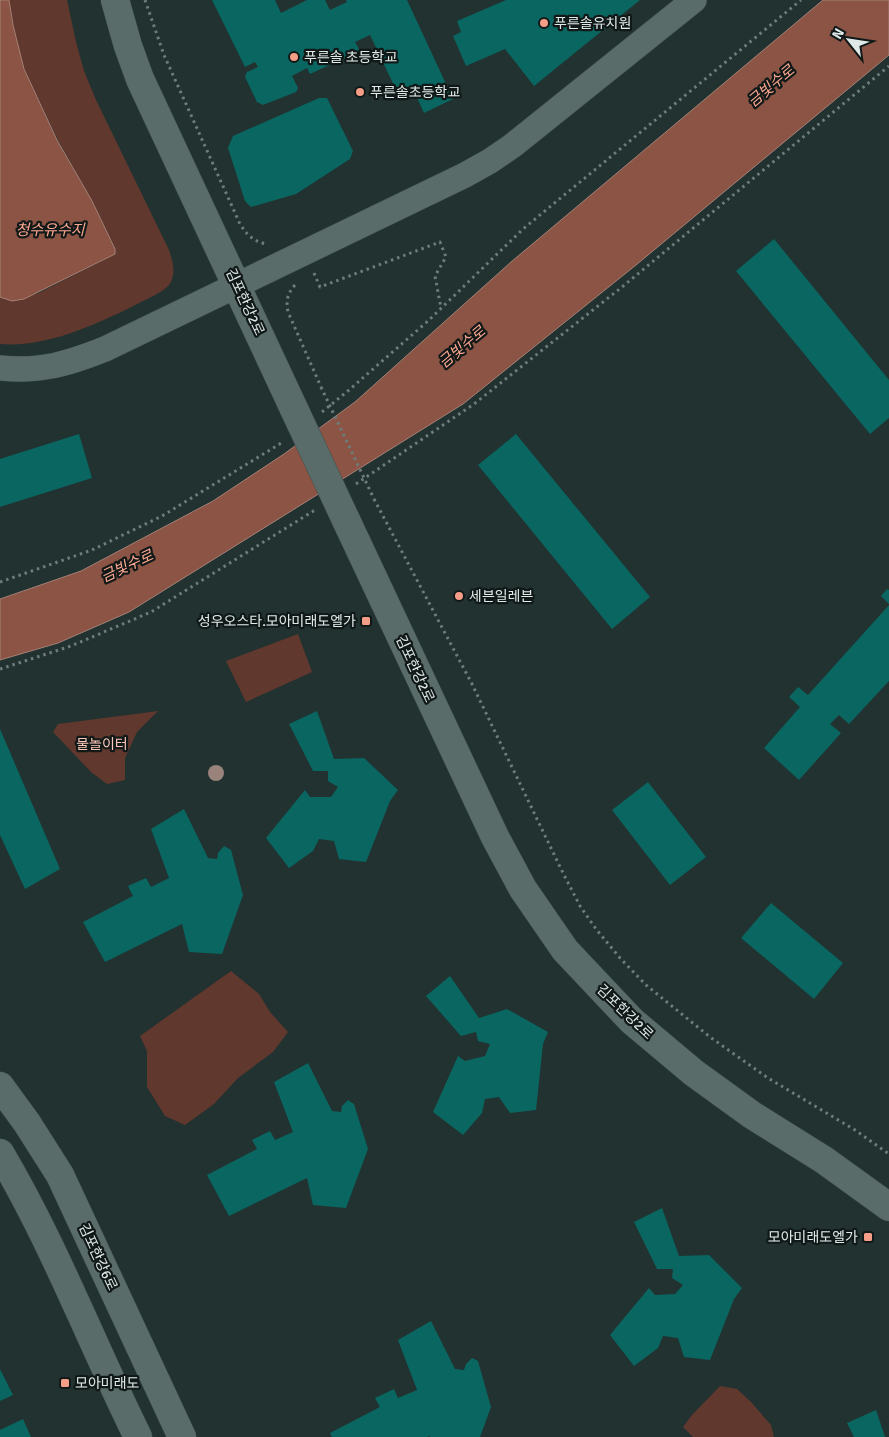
<svg xmlns="http://www.w3.org/2000/svg" width="889" height="1437" font-family="Signika,'Noto Sans KR',sans-serif">
<style>
.green{fill:#61382d}
.water{fill:#8b5445;stroke:#a48176}
.building{fill:#0a6660}
.lines{fill:none;stroke-linecap:round;stroke-linejoin:round}
.minor-casing{stroke:#41504f;stroke-width:26}
.tertiary-casing{stroke:#41504f;stroke-width:29}
.path{stroke:#6e7d7c;stroke-width:3;stroke-dasharray:2.5 4;stroke-linecap:butt}
.minor{stroke:#5a6c6a;stroke-width:25}
.tertiary{stroke:#5a6c6a;stroke-width:28}
.tertiary-bridge-casing{stroke:#41504f;stroke-width:29;stroke-linecap:butt}
.path-bridge{stroke:#6e7d7c;stroke-width:3;stroke-dasharray:2.5 4;stroke-linecap:butt}
.tertiary-bridge{stroke:#5a6c6a;stroke-width:28}
.tree{fill:#99837b}
.poi-dot{fill:#f49e87;stroke:#111918;stroke-width:2}
.labels{text-anchor:middle;dominant-baseline:central;stroke-width:4.5;stroke-linejoin:round;paint-order:stroke}
.poi-label{font-size:14px;fill:#dfeae8;stroke:#111918;text-anchor:start}
.street-label{font-size:14px;fill:#dfeae8;stroke:#111918}
.park-label{font-size:14px;fill:#fcc6b8;stroke:#111918}
.water-label{font-size:15px;font-style:italic;fill:#fda790;stroke:#111918}
</style>
<rect width="100%" height="100%" fill="#213231"/>
<g class="green">
<path d="M 9,0 L 67,0 L 76,42 L 84,71 L 96,100 L 169,250 C 173,262 177,276 168,286 C 161,293 149,298 141,302 C 100,323 47,348 0,344 L 0,297 L 12,301 L 39,293 L 115,254 L 115,248 L 92,201 L 58,140 L 24,69 L 13,25 Z"/>
<polygon points="298,634 312,672 246,702 226,661"/>
<polygon points="158,711 137,732 125,758 125,780 107,784 91,772 53,732 58,724"/>
<polygon points="231,971 259,994 270,1012 288,1032 273,1052 238,1078 214,1104 185,1125 165,1116 147,1087 147,1051 140,1036"/>
<polygon points="720,1386 737,1389 751,1402 771,1425 774,1437 693,1437 683,1427 692,1415"/>
</g>
<g class="water">
<polygon points="0,0 9,0 13,25 24,69 57,140 92,201 115,249 115,254 24,299 12,301 0,297"/>
<polygon points="823,0 889,0 889,55 636,265 463,404 129,612 58,643 0,660 0,599 81,571 213,501 284,454 355,402 511,262"/>
</g>
<g class="building">
<polygon points="212,0 275,0 281,13 307,0 325,0 330,10 347,2 346,0 407,0 453,99 424,113 414,91 400,98 370,35 355,42 360,51 310,74 307,68 292,76 298,88 296,92 263,105 257,102 245,77 247,72 258,67 255,62 245,67"/>
<polygon points="506,0 640,0 534,86 505,49 466,66 453,36 461,32 457,21"/>
<polygon points="319,98 327,98 353,151 350,159 296,194 251,207 245,201 228,148 233,136"/>
<polygon points="774,239 889,380 889,418 870,434 736,271"/>
<polygon points="79,434 92,478 0,507 0,459"/>
<polygon points="516,434 650,597 612,629 478,465"/>
<polygon points="887,589 889,590 889,604 881,596"/>
<polygon points="889,605 889,681 849,724 839,715 830,724 841,733 799,780 764,748 800,707 789,697 798,687 808,695"/>
<polygon points="317,711 334,759 364,758 398,790 390,801 366,862 339,859 334,841 319,839 313,851 289,868 266,838 305,790 310,797 331,797 338,787 328,781 328,771 313,771 289,724"/>
<polygon points="0,729 60,869 25,889 0,835"/>
<polygon points="648,782 706,857 670,885 612,810"/>
<polygon points="184,809 208,858 217,859 218,853 224,846 231,850 243,895 222,954 189,952 182,924 105,962 83,922 133,896 128,886 146,878 151,887 169,878 151,829"/>
<polygon points="771,903 843,963 814,999 741,938"/>
<polygon points="450,976 479,1018 507,1009 548,1032 543,1044 536,1110 510,1113 499,1097 485,1099 482,1113 463,1135 433,1112 458,1056 465,1061 485,1056 490,1044 478,1041 476,1032 461,1036 426,996"/>
<polygon points="308,1063 332,1111 341,1112 342,1106 348,1100 354,1104 368,1149 346,1208 313,1205 307,1178 229,1216 207,1175 257,1149 252,1140 270,1131 275,1140 293,1132 274,1082"/>
<polygon points="662,1208 679,1256 709,1255 742,1288 734,1299 710,1360 684,1357 678,1338 663,1336 658,1348 634,1366 610,1335 649,1288 655,1295 675,1294 683,1285 672,1278 673,1269 657,1269 634,1222"/>
<polygon points="431,1321 455,1369 464,1370 466,1364 472,1358 478,1361 491,1407 480,1437 430,1437 430,1436 427,1437 332,1437 330,1433 380,1407 375,1398 394,1389 398,1398 417,1390 398,1340"/>
<polygon points="0,1369 13,1395 0,1401"/>
<polygon points="876,1410 885,1437 854,1437 847,1423"/>
<polygon points="23,1419 31,1437 0,1437 0,1430"/>
</g>
<g class="lines">
<g class="minor-casing">
<path id="minor" d="M 0,368 C 41,372 67,364 105,349 L 465,175 L 490,161 L 512,146 L 694,0"/>
</g>
<g class="tertiary-casing">
<g id="tertiary">
<polyline points="115,0 128,46 140,79 294,409"/>
<polyline points="346,520 495,837 523,889 565,950 632,1021 694,1073 752,1115 824,1160 889,1207"/>
<polyline points="0,1086 27,1123 60,1175 182,1437"/>
<path d="M 0,1153 C 54,1244 91,1342 138,1437"/>
</g>
</g>
<g class="path">
<path d="M 145,0 L 164,55 L 240,224 C 247,235 253,241 266,244"/>
<polyline points="314,273 320,287 440,242 446,257 435,276 441,308"/>
<path d="M 295,285 C 287,294 286,301 288,312 L 321,387"/>
<polyline points="322,412 349,390 428,321 523,229 801,0"/>
<polyline points="356,484 474,404 622,287 889,66"/>
<polyline points="374,499 472,684 563,873 580,906 596,929 620,958 646,985 710,1037 768,1078 855,1130 889,1154"/>
<polyline points="0,582 92,550 162,516 283,442"/>
<polyline points="0,669 71,646 151,612 315,510"/>
</g>
<use href="#minor" class="minor"/>
<use href="#tertiary" class="tertiary"/>
<g class="tertiary-bridge-casing">
<polyline id="tertiary-bridge" points="294,409 346,520"/>
</g>
<polyline class="path-bridge" points="321,387 374,499"/>
<use href="#tertiary-bridge" class="tertiary-bridge"/>
</g>
<circle class="tree" cx="216" cy="773" r="8"/>
<g class="poi-dot">
<circle cx="544" cy="23" r="5"/>
<circle cx="294" cy="57" r="5"/>
<circle cx="360" cy="92" r="5"/>
<circle cx="459" cy="596" r="5"/>
<rect x="361" y="616" width="10" height="10" rx="2.5"/>
<rect x="863" y="1232" width="10" height="10" rx="2.5"/>
<rect x="60" y="1378" width="10" height="10" rx="2.5"/>
</g>
<g class="labels">
<g class="poi-label">
<text x="554" y="23">푸른솔유치원</text>
<text x="304" y="57">푸른솔 초등학교</text>
<text x="370" y="92">푸른솔초등학교</text>
<text x="469" y="596">세븐일레븐</text>
<text x="356" y="621" text-anchor="end">성우오스타.모아미래도엘가</text>
<text x="858" y="1237" text-anchor="end">모아미래도엘가</text>
<text x="75" y="1383">모아미래도</text>
</g>
<g class="street-label">
<text transform="translate(245 302) rotate(65)">김포한강2로</text>
<text transform="translate(415 669) rotate(65)">김포한강2로</text>
<text transform="translate(625 1012) rotate(44)">김포한강2로</text>
<text transform="translate(98 1257) rotate(65)">김포한강6로</text>
</g>
<g class="park-label">
<text x="102" y="744">물놀이터</text>
</g>
<g class="water-label">
<text transform="translate(771 86) rotate(-40)">금빛수로</text>
<text x="50" y="230">청수유수지</text>
<text transform="translate(462 347) rotate(-40)">금빛수로</text>
<text transform="translate(127 566) rotate(-25)">금빛수로</text>
</g>
</g>
<g transform="translate(849 40) rotate(300)" stroke="#111918" stroke-width="4" paint-order="stroke">
<path d="M0-4L9 19L0 12L-9 19Z" fill="#dfeae8"/>
<text y="-8" font-size="14" font-weight="bold" text-anchor="middle" fill="#dfeae8">N</text>
</g>
</svg>
